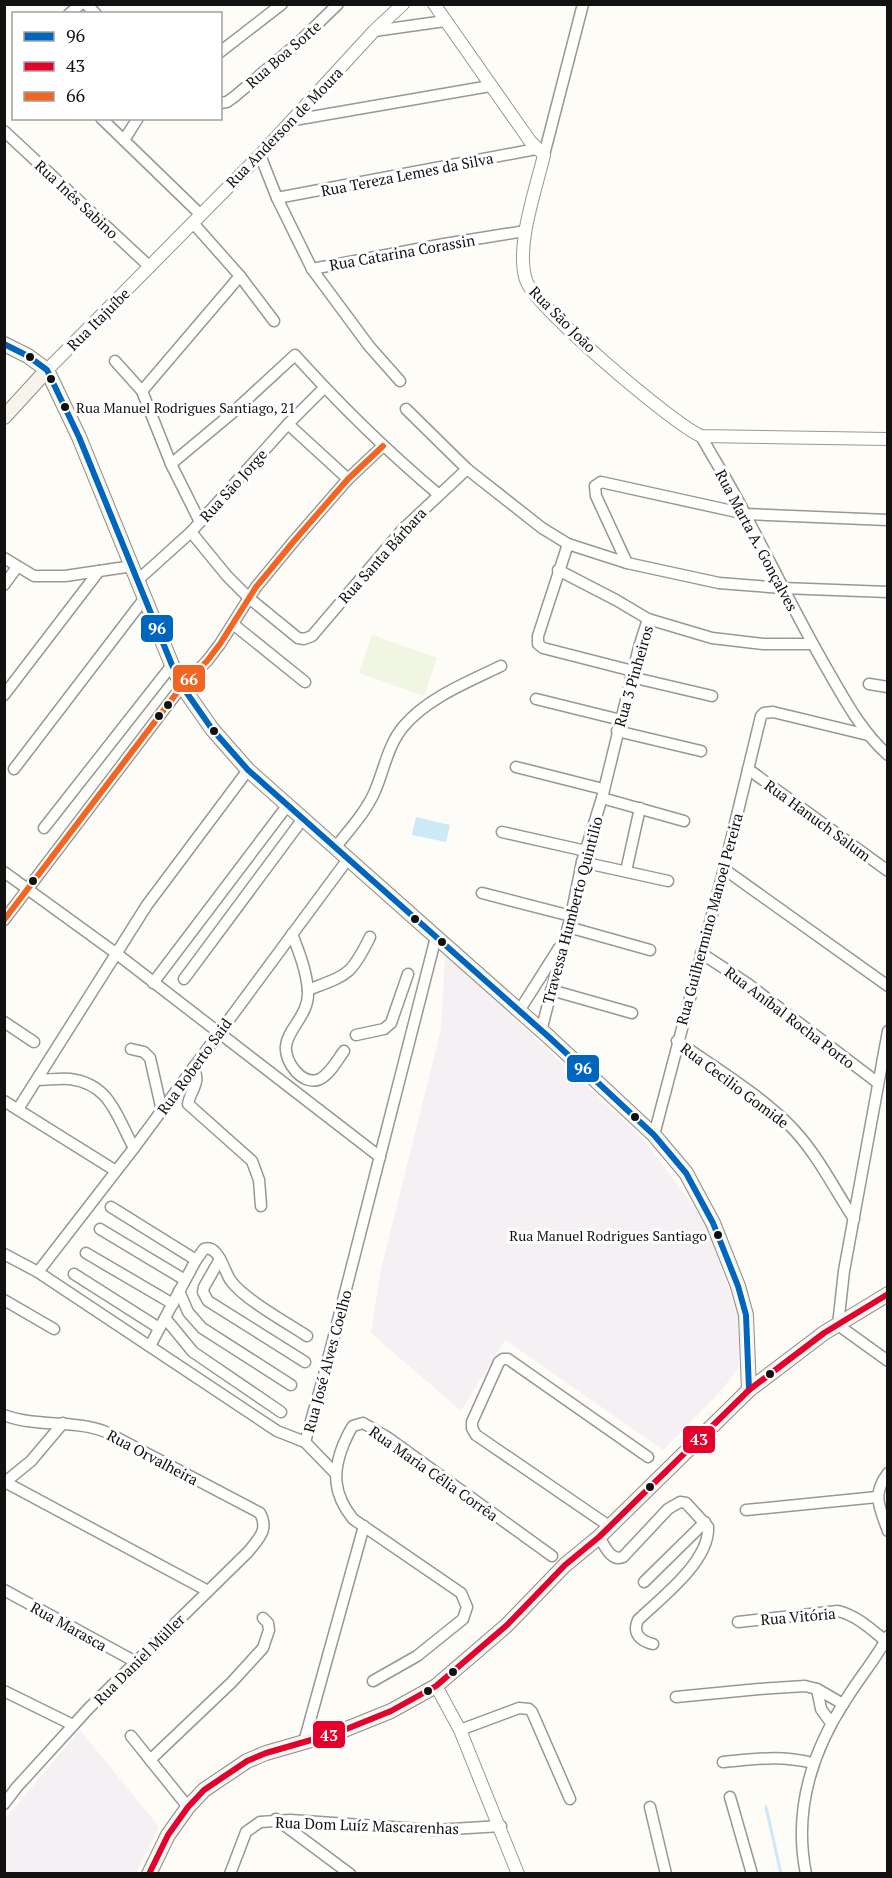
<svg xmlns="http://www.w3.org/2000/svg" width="892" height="1878" font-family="'PT Serif',serif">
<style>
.industrial{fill:#f5f0f3}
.pitch{fill:#f0f6e1}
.water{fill:#cde8f7}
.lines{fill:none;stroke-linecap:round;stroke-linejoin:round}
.stream{stroke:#cde8f7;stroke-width:3}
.minor-casing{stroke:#979795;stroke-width:13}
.tertiary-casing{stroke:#979795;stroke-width:14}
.secondary-casing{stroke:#8e8d8b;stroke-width:16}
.minor{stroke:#fffffe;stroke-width:10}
.tertiary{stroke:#fffffe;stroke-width:12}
.secondary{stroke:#f6f4eb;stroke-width:14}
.bus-1-casing{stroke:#fff;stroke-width:10}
.bus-2-casing{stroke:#fff;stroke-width:10}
.bus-3-casing{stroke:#fff;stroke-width:10}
.bus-1{stroke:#0065bd;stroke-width:6}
.bus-2{stroke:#e4002b;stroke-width:6}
.bus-3{stroke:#f26522;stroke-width:6}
.bus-dot{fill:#111;stroke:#fff;stroke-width:2}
.labels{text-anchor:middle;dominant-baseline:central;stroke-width:6;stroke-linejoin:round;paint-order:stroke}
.bus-label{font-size:14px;fill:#111;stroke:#fff;text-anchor:start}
.street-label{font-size:15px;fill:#111;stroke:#fff}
.line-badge{stroke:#fff;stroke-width:2}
.badge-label{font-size:16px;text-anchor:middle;font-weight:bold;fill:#fff}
</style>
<rect width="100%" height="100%" fill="#fdfcf7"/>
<g class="industrial">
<polygon points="445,954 643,1139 704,1220 740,1320 738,1369 717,1395 663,1450 505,1340 461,1411 371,1333 381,1269 441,1029"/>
<polygon points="80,1730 159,1827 136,1873 5,1873 5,1819"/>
</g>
<polygon class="pitch" points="372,635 437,658 424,696 359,673"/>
<polygon class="water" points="416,817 450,825 446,842 412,835"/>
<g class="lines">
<g class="stream">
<polyline points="4,5 5,4"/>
<polyline points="766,1807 781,1874"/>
</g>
<g class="minor-casing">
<g id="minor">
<polyline points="86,4 96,14"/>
<polyline points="69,14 81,4"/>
<polyline points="374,31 445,21"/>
<polyline points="220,52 282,4"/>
<polyline points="220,103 227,102 234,97 298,43 338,4"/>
<polyline points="101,118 200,214"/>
<polyline points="294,120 490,86"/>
<polyline points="4,131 150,267"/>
<polyline points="124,140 138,118"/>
<polyline points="260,155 277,198 312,269 369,346 400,381"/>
<polyline points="544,155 583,4"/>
<polyline points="277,198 536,149"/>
<polyline points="193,223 240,276 274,321"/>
<polyline points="312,269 444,244 525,231"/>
<polyline points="115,361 142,391 171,464 200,522"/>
<polyline points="142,391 240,276"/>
<polyline points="406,409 467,469 542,528 568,544 627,563 719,583 782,588 888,592"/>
<polyline points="288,424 348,479"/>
<path d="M 701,436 C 716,463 733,489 746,516 C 773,567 798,619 827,669 C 845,700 861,731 888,755"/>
<path d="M 171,464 L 231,414 L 295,355 C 340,405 387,451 438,494"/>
<polyline points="191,532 227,576 249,598 298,638 304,639 312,636 403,529 467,469"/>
<polyline points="568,544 538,636 538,644 543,648 633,671"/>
<polyline points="4,558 34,576 65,576 133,566"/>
<polyline points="627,563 596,496 595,486 601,482 746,514 888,520"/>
<polyline points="558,570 616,600 648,619"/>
<polyline points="139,579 191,532 288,424 324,388"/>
<polyline points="4,585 17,567"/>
<polyline points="233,624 305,682"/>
<polyline points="631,677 712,696"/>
<polyline points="869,684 888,687"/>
<polyline points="4,695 99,571"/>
<polyline points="536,699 621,720"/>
<polyline points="617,731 701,751"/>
<polyline points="516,767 603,789"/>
<polyline points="14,769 144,599"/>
<polyline points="748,769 888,871"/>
<polyline points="602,798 684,821"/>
<polyline points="44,828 172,665"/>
<polyline points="502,832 586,851"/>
<path d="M 335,848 C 349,830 366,812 375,791 C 384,770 388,745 403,727 C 427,698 468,682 501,666"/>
<polyline points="582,862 668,881"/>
<polyline points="724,869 888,986"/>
<polyline points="626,871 640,808"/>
<polyline points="4,872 117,954 380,1157"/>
<polyline points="482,893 571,916"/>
<polyline points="4,920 182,686 207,661 220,644 256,587 294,541 348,479 383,446"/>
<polyline points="568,927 650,950"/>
<path d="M 292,934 C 299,952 307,972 308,992 C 309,1015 288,1028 286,1046 C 284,1062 303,1087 320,1079 C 330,1074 338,1059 344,1051"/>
<polyline points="701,953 748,984 878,1083"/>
<polyline points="184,979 302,820"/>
<polyline points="153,983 287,806"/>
<path d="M 308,990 C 347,975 351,976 370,937"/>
<polyline points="551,990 632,1013"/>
<polyline points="519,1011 559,948"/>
<polyline points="4,1022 34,1042"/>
<polyline points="541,1031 571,916 582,862 602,798 639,647 648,619 712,638 763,644 812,644"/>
<polyline points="888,1031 844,1271 838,1325 888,1361"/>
<polyline points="356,1035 384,1029 391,1023 408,974"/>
<path d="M 677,1041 C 715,1068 764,1097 795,1131 C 818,1156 835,1190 854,1219"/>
<polyline points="131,1049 144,1052 150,1058 162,1111"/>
<path d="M 193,1068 C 202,1082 190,1091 188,1104 L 252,1161 L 259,1180 L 261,1206"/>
<path d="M 37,1080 C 48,1080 59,1078 70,1079 C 111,1084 117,1118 134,1148"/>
<polyline points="4,1101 116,1171"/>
<polyline points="18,1109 147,905 248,770"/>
<polyline points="654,1135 724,869 761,716 764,713 773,712 868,735"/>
<polyline points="111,1207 196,1260"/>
<polyline points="100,1229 185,1280"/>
<polyline points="86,1253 173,1304"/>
<polyline points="4,1254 38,1272 277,1431 305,1442 323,1379 436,937"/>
<polyline points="220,1259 204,1287 203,1292 208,1301 305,1362"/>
<polyline points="38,1272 134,1148 348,859"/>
<polyline points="74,1274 159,1328"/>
<polyline points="179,1291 188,1312 202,1328 291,1385"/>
<polyline points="4,1300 54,1329"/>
<polyline points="165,1318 193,1352 281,1412"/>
<path d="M 150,1346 L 196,1260 L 204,1249 C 219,1244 224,1272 231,1281 C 244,1299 287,1323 307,1336"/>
<path d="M 4,1415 C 37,1428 74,1419 106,1432 L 260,1513 C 269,1530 259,1538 248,1552 L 89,1708 L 17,1787 L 4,1804"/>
<polyline points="305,1442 335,1473"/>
<path d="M 888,1473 C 871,1495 880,1508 888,1531"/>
<polyline points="5,1482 208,1591"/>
<polyline points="4,1483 31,1461 63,1423"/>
<polyline points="746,1510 877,1497"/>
<polyline points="609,1526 476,1435 472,1428 472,1422 499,1362 503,1359 508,1359 648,1457"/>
<path d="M 599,1537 C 605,1546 611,1562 623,1557 L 668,1509 L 680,1502 L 686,1503 L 708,1527 C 710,1561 661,1598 638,1620 C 632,1633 640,1641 653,1644"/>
<polyline points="644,1582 705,1522"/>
<polyline points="4,1590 134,1661"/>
<path d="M 738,1622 L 838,1611 C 858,1616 872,1630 888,1643"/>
<path d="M 373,1681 L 417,1656 L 463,1619 L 467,1607 L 461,1593 L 353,1519 C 333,1494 332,1472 344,1443 C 347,1437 349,1431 353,1426 L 363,1423 L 387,1437 L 552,1556"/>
<polyline points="817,1689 821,1709 831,1723"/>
<polyline points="4,1691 73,1725"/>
<polyline points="676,1697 759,1689 805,1686 817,1689 843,1704"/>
<polyline points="460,1730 519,1708 529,1709 532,1712 570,1799"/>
<polyline points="131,1736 188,1807"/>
<polyline points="304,1742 364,1526"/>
<polyline points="150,1760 232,1682 263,1648 269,1630 268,1623 263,1618"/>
<path d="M 723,1762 C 758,1759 778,1755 813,1763"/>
<polyline points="730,1797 752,1874"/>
<polyline points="650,1807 666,1874"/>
<polyline points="276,1819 350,1874"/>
<polyline points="230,1874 246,1832 260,1822 290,1820 435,1830 501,1826"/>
<path d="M 806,1874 C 793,1810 812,1751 847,1698 C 860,1677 877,1657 888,1636"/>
</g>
</g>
<g class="tertiary-casing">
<g id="tertiary">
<path d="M 434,4 L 530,141 L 544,155 C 536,189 515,247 526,280 C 534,306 673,424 701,436 L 888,439"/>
<polyline points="47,370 260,155 374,31 403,4"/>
<polyline points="436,1686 460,1730 518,1874"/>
</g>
</g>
<g class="secondary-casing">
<g id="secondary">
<polyline points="4,344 28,356 47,370 79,437 172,665 182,686 212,729 248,770 550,1038 654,1135 686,1173 713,1223 738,1286 746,1315 749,1390"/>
<polyline points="4,417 47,370"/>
<polyline points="149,1874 168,1835 188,1807 204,1790 247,1761 266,1753 339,1732 391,1711 436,1686 507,1625 565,1565 599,1537 749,1390 824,1333 888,1294"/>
</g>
</g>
<use href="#minor" class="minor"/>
<use href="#tertiary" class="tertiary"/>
<use href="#secondary" class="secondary"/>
<g class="bus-1-casing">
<polyline id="bus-1" points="4,344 28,356 47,370 79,437 172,665 182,686 212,729 248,770 550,1038 654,1135 686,1173 713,1223 738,1286 746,1315 749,1390"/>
</g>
<g class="bus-2-casing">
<polyline id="bus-2" points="149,1874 168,1835 188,1807 204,1790 247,1761 266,1753 339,1732 391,1711 436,1686 507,1625 565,1565 599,1537 749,1390 824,1333 888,1294"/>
</g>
<g class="bus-3-casing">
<polyline id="bus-3" points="4,920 182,686 207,661 220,644 256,587 294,541 348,479 383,446"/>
</g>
<use href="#bus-1" class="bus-1"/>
<use href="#bus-2" class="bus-2"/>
<use href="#bus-3" class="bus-3"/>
</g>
<g class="bus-dot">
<circle cx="30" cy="357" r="5"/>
<circle cx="51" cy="379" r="5"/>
<circle cx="65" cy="407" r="5"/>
<circle cx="168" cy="705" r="5"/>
<circle cx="159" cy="716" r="5"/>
<circle cx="214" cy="731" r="5"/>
<circle cx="33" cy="881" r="5"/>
<circle cx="415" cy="919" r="5"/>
<circle cx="442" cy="942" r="5"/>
<circle cx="635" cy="1117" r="5"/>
<circle cx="718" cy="1235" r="5"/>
<circle cx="770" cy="1374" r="5"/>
<circle cx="650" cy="1487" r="5"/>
<circle cx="453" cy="1672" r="5"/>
<circle cx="428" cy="1691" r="5"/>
</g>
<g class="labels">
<g class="bus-label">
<text x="76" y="407">Rua Manuel Rodrigues Santiago, 21</text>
<text x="707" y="1235" text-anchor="end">Rua Manuel Rodrigues Santiago</text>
</g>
<g class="street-label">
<text transform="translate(283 54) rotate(-41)">Rua Boa Sorte</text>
<text transform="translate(284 127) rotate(-46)">Rua Anderson de Moura</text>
<text transform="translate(407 174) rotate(-11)">Rua Tereza Lemes da Silva</text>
<text transform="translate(77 199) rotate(43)">Rua Inês Sabino</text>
<text transform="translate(402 252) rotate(-10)">Rua Catarina Corassin</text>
<text transform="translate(98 319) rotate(-45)">Rua Itajuíbe</text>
<text transform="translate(563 319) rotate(45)">Rua São João</text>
<text transform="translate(233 485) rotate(-48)">Rua São Jorge</text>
<text transform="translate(757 540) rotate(62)">Rua Marta A. Gonçalves</text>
<text transform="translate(382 555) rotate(-48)">Rua Santa Bárbara</text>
<text transform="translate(633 676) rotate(-74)">Rua 3 Pinheiros</text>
<text transform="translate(818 820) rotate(36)">Rua Hanuch Salum</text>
<text transform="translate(572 910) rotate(-75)">Travessa Humberto Quintilio</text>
<text transform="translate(709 919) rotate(-75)">Rua Guilhermino Manoel Pereira</text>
<text transform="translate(790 1017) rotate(37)">Rua Aníbal Rocha Porto</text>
<text transform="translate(194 1066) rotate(-54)">Rua Roberto Said</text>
<text transform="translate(735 1085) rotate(37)">Rua Cecilio Gomide</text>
<text transform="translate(327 1361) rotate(-75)">Rua José Alves Coelho</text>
<text transform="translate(153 1457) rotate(28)">Rua Orvalheira</text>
<text transform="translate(434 1473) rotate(35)">Rua Maria Célia Corrêa</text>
<text transform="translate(798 1616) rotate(-5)">Rua Vitória</text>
<text transform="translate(69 1626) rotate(29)">Rua Marasca</text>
<text transform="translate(139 1659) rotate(-45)">Rua Daniel Müller</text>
<text transform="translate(367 1825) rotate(2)">Rua Dom Luíz Mascarenhas</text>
</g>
</g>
<g class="line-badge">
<rect x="140" y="614" width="34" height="29" rx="6" fill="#0065bd"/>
<rect x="172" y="664" width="34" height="29" rx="6" fill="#f26522"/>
<rect x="566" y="1054" width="34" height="29" rx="6" fill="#0065bd"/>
<rect x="682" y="1425" width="34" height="29" rx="6" fill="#e4002b"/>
<rect x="312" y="1720" width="34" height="29" rx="6" fill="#e4002b"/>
</g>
<g class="badge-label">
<text x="157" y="634">96</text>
<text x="189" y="685">66</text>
<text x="583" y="1074">96</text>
<text x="699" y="1445">43</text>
<text x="329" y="1741">43</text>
</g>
<rect width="892" height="1878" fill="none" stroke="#111111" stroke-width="12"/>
<rect x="12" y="12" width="210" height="108" fill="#ffffff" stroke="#a0a0a0" stroke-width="1.5"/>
<rect x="24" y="32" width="30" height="9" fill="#0065bd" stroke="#a0a0a0" stroke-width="1.5"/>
<text x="66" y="42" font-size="18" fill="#111111">96</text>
<rect x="24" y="62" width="30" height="9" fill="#e4002b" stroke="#a0a0a0" stroke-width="1.5"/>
<text x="66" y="72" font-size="18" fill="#111111">43</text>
<rect x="24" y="92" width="30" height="9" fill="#f26522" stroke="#a0a0a0" stroke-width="1.5"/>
<text x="66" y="102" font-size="18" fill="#111111">66</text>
</svg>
